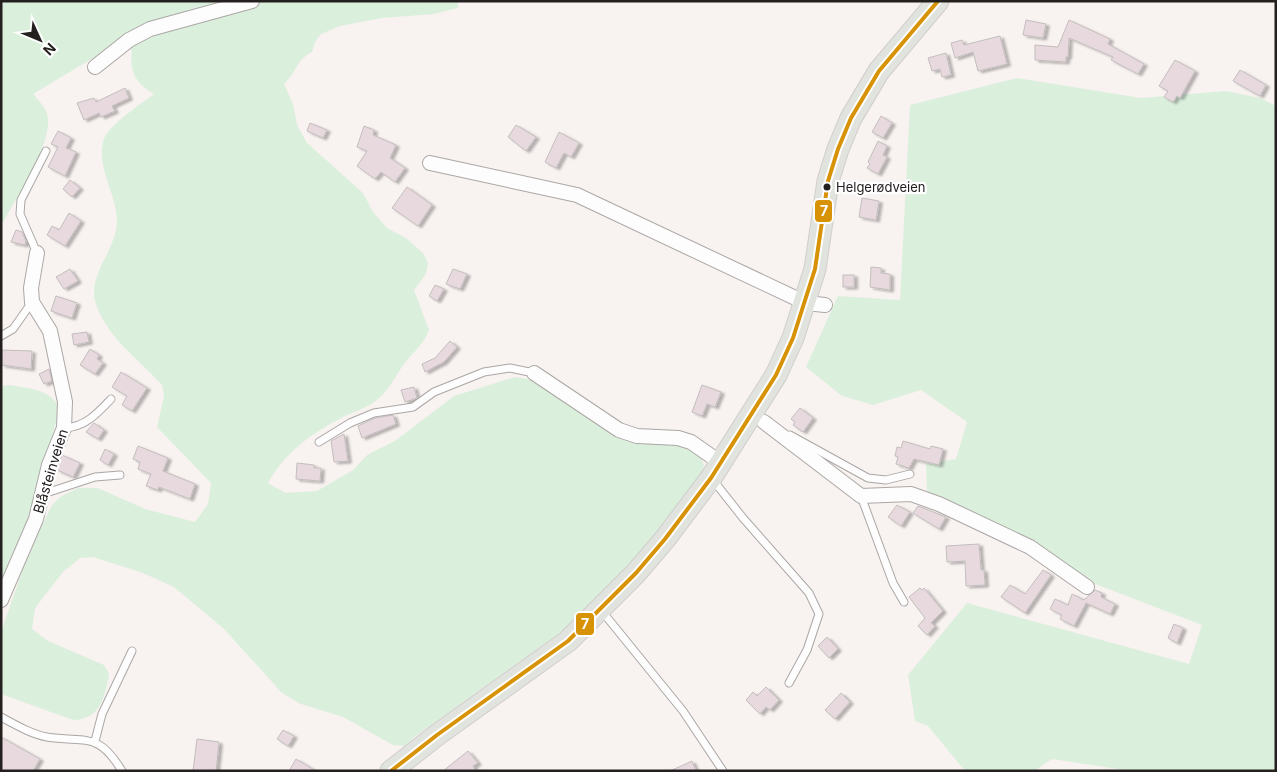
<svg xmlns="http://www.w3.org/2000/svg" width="1277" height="772" font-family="Inter,sans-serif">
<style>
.green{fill:#dbefdd}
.building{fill:#e8d9de;stroke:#c3bebe;filter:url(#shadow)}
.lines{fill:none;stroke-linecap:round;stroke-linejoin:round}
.service-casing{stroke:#aba7a5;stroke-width:9}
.minor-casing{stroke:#aba7a5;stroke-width:16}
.primary-casing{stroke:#d1cecd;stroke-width:23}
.service{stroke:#fefdfd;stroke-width:7}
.minor{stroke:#fefdfd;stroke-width:14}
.primary{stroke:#e1e3de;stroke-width:21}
.bus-1-casing{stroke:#fff;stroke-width:8}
.bus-1{stroke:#d79205;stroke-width:4}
.bus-dot{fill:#24201f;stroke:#fff;stroke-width:2}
.labels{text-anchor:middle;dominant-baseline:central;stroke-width:4.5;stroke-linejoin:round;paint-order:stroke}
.bus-label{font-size:13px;fill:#24201f;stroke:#fff;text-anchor:start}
.street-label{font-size:14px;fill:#24201f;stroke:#fff}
.line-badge{stroke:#fff;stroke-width:2}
.badge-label{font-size:14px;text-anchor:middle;font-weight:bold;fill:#fff}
</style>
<defs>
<filter id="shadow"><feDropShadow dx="3.5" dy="2" stdDeviation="1" flood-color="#0004"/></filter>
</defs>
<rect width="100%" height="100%" fill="#f8f2f0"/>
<g class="green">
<path d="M 1,1 L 458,1 L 458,8 L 434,14 L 382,18 L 340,26 L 321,34 L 315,42 L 312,52 C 294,62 298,71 284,84 L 293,104 L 297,125 L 307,143 L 363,193 L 373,212 L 387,228 L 406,238 L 423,253 L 428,263 L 426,274 L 414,290 L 429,330 C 424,344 413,352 404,364 C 394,378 388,393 373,403 C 365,408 354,412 345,416 C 312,433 286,451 268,483 L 286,493 L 317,491 L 353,470 L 367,455 L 395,441 L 454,396 L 515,377 L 536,380 L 572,403 L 609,433 L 639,443 L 681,446 L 700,455 L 704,465 L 702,475 L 686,504 L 604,592 L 564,630 L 413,738 L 405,746 L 393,745 L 343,717 L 301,704 L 282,693 L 224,629 L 174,587 L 143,573 L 93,557 L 80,558 L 63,572 L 35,608 L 32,629 L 48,641 L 104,665 L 109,674 C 105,697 100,720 73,720 L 1,694 L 1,632 L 29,552 L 52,505 L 60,497 L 78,488 L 98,488 L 145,509 L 195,522 L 208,504 L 211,483 L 157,427 L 164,396 L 162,385 C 139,359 107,338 96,304 C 86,275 117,250 117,221 C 117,195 95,165 104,139 C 109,125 141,104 154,94 C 136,84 129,71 132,51 L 123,40 L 33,94 C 39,101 48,109 48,120 C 50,148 15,200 1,226 Z"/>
<polygon points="1017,78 1141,98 1226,91 1260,98 1276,106 1276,771 1131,771 1052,759 1034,771 965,771 928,726 915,721 908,675 967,603 1189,664 1202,625 1085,580 927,491 926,464 956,459 967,422 921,390 873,405 842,396 806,367 838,296 900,300 910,105"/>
<path d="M 9,385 C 30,389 50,388 60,409 L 20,545 L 1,590 L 1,386 Z"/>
</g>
<g class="building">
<polygon points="1026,20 1046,24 1043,38 1023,35"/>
<polygon points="1069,20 1110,39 1108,44 1144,64 1138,74 1111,60 1113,57 1069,38 1068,57 1066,57 1066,62 1035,60 1035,45 1058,47"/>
<polygon points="1000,36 1007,64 978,71 973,52 955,58 951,43 962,40 964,45"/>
<polygon points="946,53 951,75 942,77 940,69 932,71 928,58"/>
<polygon points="1175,60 1195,71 1180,98 1177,96 1173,102 1164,97 1168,91 1159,86"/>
<polygon points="1240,70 1266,85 1260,96 1233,81"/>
<polygon points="125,88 129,98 112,106 115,111 101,117 99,113 84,120 77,103 94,98 96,102"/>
<polygon points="881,116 892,123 883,138 872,132"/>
<polygon points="310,123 327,130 323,138 307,131"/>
<polygon points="516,125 536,137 526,151 508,137"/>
<polygon points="364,126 374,130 373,135 396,145 390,158 405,168 395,182 381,172 375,179 357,166 367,151 357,147"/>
<polygon points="58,131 71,138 66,148 76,152 65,176 48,167 58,147 51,144"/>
<polygon points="559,132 579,143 571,157 564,153 556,168 545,162"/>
<polygon points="878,141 887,146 883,155 887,157 878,174 867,168 870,164 868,162"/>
<polygon points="70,180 80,188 72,197 63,189"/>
<polygon points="407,187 432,205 418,226 392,208"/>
<polygon points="862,198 879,201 876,220 859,217"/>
<polygon points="69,213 81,221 65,246 47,235 52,226 59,230"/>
<polygon points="16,230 22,232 26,241 25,245 11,242"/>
<polygon points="871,267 881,268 881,273 890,274 890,290 870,287"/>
<polygon points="70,269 78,281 64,289 56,277"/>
<polygon points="453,269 467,274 460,289 446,284"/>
<rect x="843" y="275" width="11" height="12"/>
<polygon points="435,285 444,289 437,301 429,296"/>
<polygon points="56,296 77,303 72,318 51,311"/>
<polygon points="87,332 89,342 74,345 72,334"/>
<polygon points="450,341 457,347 444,362 425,372 422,364 435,358"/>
<polygon points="90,349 99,355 97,359 103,363 95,374 80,365"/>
<polygon points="2,350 32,351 31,369 2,365"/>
<polygon points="49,369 52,381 44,384 39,374"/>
<polygon points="121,372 147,388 132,411 122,405 127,396 112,387"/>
<polygon points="702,385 721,392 715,407 707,404 702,416 692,412"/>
<polygon points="414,387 417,398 405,402 401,390"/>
<polygon points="800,408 813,418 803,432 793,425 795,422 791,419"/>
<polygon points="393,415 396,424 362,438 358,426 375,418"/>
<polygon points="94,423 104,430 98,439 86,432"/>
<polygon points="344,434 348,461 334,462 331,441"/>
<polygon points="903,441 930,449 931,446 943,449 939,465 914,459 909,468 896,464 898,457 895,456 897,447 901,448"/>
<polygon points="138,446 168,458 163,471 195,484 190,499 159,487 158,490 146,486 151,474 138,469 140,462 133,459"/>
<polygon points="105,449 114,454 108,465 100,460"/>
<polygon points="62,455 80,463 73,477 57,470"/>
<polygon points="297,463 314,465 314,468 321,468 320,481 296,479"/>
<polygon points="897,505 910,512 901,526 888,517"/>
<polygon points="918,506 946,517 939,529 913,513"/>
<polygon points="979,544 981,570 984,570 985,585 966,586 965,561 947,562 946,546"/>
<polygon points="1043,570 1051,575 1025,613 1001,597 1010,585 1025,594"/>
<polygon points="920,588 922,590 924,588 943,611 931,623 935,626 927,635 918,626 925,618 909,597"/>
<polygon points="1095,590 1102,593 1101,597 1115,604 1110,614 1086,603 1074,626 1060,619 1062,615 1050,609 1055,599 1068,605 1072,594 1084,600"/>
<polygon points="1174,624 1183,628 1177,643 1168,638"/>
<polygon points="827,637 838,649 829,658 818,646"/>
<polygon points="766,687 779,700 770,710 766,707 760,714 746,700 753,692 757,696"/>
<polygon points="841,693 850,702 835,719 825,710"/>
<polygon points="283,730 294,736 288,746 277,739"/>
<polygon points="1,737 40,759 33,771 1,771"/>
<polygon points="197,739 219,742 216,771 193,771"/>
<polygon points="468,751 478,763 473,766 476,771 443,771"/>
<polygon points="296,759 316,771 289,771"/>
<polygon points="692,761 696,771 670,771"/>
</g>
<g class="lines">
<g class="service-casing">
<g id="service">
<polyline points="37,253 20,214 21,200 46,151"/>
<polyline points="1,336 13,329 32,302"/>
<path d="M 64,428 C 85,427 97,414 111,399"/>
<polyline points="790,435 868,478 886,480 910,474"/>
<polyline points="319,442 350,423 374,413 413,407 434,392 484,372 510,368 534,373"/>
<polyline points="713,480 743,518 809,593 819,614 807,650 789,683"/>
<polyline points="43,494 95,477 120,475"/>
<polyline points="861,496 893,583 904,602"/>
<polyline points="601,610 683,711 723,771"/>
<path d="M 1,717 C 16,725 31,734 47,737 C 86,743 98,731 122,771"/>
<polyline points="95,741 102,714 132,651"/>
</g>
</g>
<g class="minor-casing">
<g id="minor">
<polyline points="95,67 129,40 150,29 252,1"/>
<polyline points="430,163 577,195 806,303 825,305"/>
<polyline points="534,373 619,430 637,436 678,438 691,442 721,463"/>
<polyline points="764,422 861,496 911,494 939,504 1030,547 1087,587"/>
<polyline points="1,600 36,519 49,465 64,428 65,402 50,331 32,302 31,288 37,253"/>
</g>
</g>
<g class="primary-casing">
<polyline id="primary" points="391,771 437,735 568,641 636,573 665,539 711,478 776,375 793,338 815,269 828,181 838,149 851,118 879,71 938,1"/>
</g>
<use href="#service" class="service"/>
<use href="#minor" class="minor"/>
<use href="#primary" class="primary"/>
<g class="bus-1-casing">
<polyline id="bus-1" points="391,771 437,735 568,641 636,573 665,539 711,478 776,375 793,338 815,269 828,181 838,149 851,118 879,71 938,1"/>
</g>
<use href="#bus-1" class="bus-1"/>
</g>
<circle class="bus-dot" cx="827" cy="187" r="4.5"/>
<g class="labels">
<g class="bus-label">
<text x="836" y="187">Helgerødveien</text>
</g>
<g class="street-label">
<text transform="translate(50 471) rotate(-73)">Blåsteinveien</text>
</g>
</g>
<g class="line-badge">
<rect x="814" y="199" width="19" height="24" rx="5" fill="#d79205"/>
<rect x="575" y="612" width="20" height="24" rx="5" fill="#d79205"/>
</g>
<g class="badge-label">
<text x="824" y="216">7</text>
<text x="585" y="629">7</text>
</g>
<rect width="1277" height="772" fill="none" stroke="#24201f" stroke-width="5"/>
<g transform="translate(40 40) rotate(134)" stroke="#ffffff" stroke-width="4" paint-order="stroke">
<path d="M0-4L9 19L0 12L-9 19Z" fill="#24201f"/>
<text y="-8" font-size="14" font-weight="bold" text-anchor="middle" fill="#24201f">N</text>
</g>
</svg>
